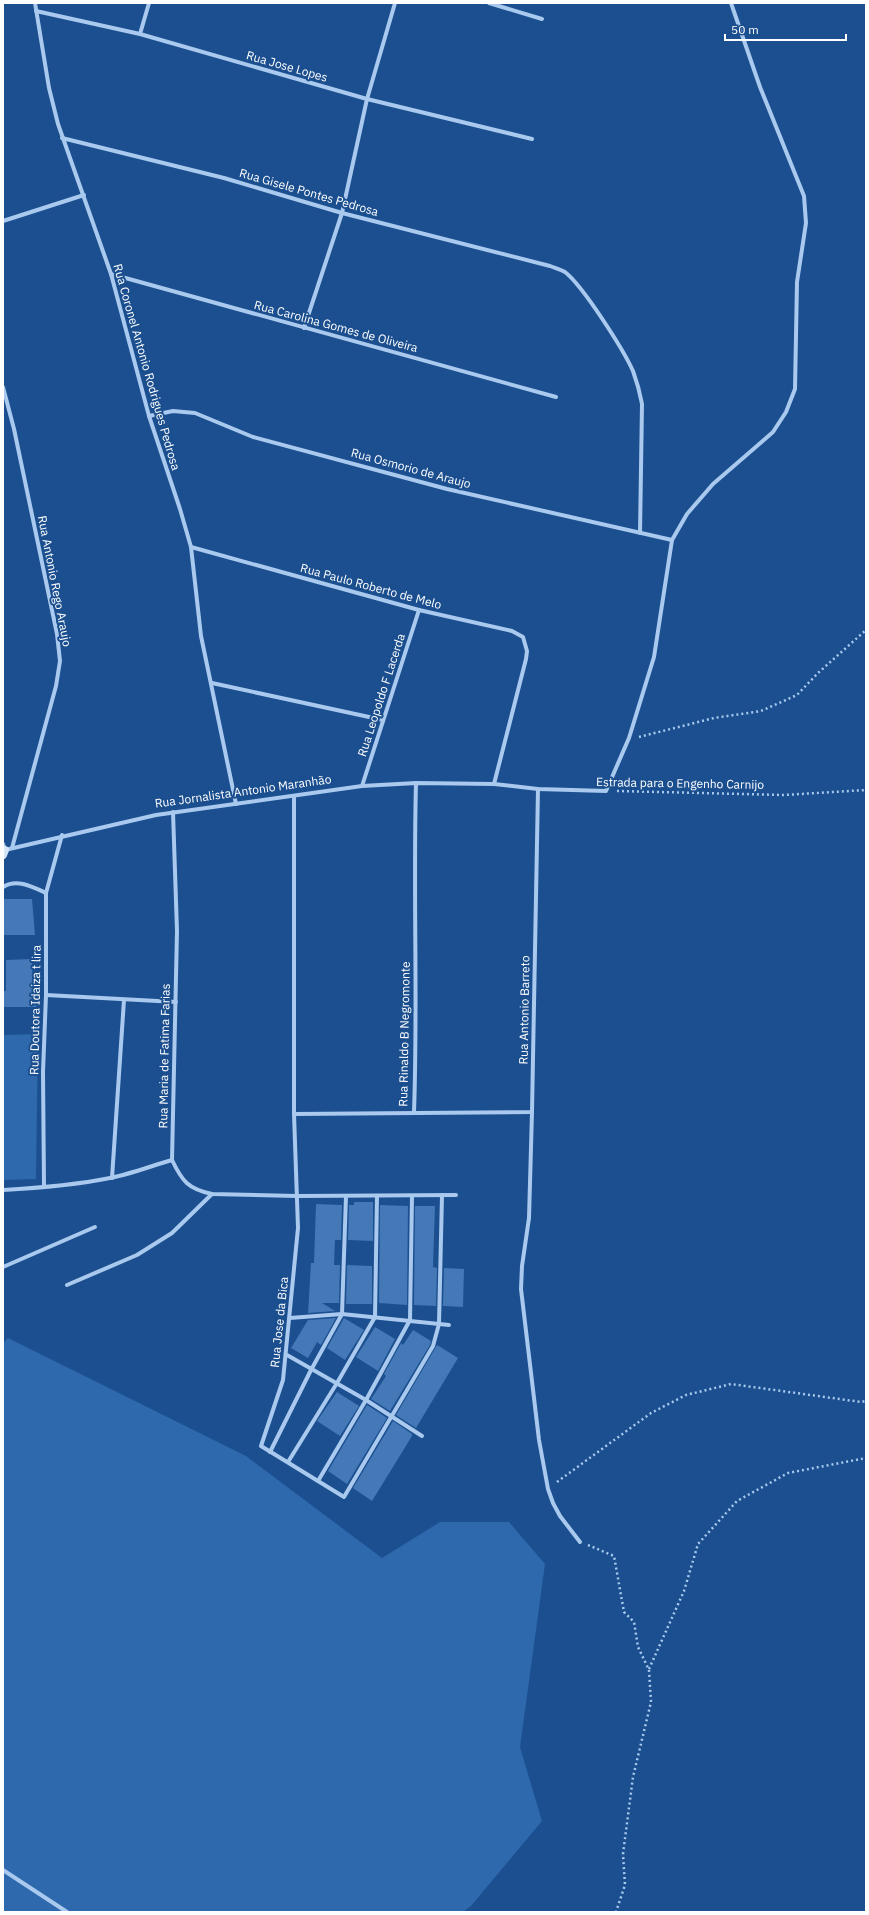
<svg xmlns="http://www.w3.org/2000/svg" width="869" height="1915" font-family="'IBM Plex Sans',sans-serif">
<style>
.green{fill:#2e69ad}
.building{fill:#4478b7}
.lines{fill:none;stroke-linecap:round;stroke-linejoin:round}
.path{stroke:#a9c9ee;stroke-width:2.5;stroke-dasharray:2 3;stroke-linecap:butt}
.street{stroke:#a9c9ee;stroke-width:4}
.secondary{stroke:#d6e6fa;stroke-width:8}
.labels{text-anchor:middle;dominant-baseline:central;stroke-width:4;stroke-linejoin:round;paint-order:stroke}
.street-label{font-size:12px;fill:#fff;stroke:#1b4f8f}
</style>
<rect width="100%" height="100%" fill="#1b4f8f"/>
<g class="green">
<polygon points="38,1034 36,1179 3,1180 3,1035"/>
<polygon points="8,1338 246,1456 382,1558 440,1522 509,1522 545,1564 520,1747 542,1821 471,1906 463,1912 3,1912 3,1343"/>
</g>
<g class="building">
<polygon points="3,899 32,899 35,935 3,935"/>
<polygon points="32,959 33,992 37,992 36,1007 3,1007 3,991 6,991 6,960"/>
<polygon points="354,1202 373,1202 373,1241 348,1240 349,1205 354,1205"/>
<polygon points="316,1204 342,1205 341,1240 335,1240 334,1265 340,1265 339,1303 322,1303 335,1311 308,1313 311,1263 314,1263"/>
<polygon points="380,1205 408,1206 407,1305 379,1303"/>
<polygon points="415,1206 435,1206 433,1267 437,1268 436,1306 414,1305"/>
<polygon points="347,1265 372,1266 372,1304 346,1304"/>
<polygon points="444,1268 464,1269 463,1307 443,1306"/>
<polygon points="336,1318 321,1345 317,1342 308,1358 291,1348 308,1320"/>
<polygon points="344,1318 364,1330 345,1360 327,1348"/>
<polygon points="375,1327 395,1339 378,1371 356,1357"/>
<polygon points="413,1330 431,1341 430,1345 390,1411 371,1399 386,1376 384,1374 401,1343 403,1345"/>
<polygon points="437,1345 458,1358 416,1428 396,1415"/>
<polygon points="337,1392 359,1406 340,1436 317,1421"/>
<polygon points="367,1405 387,1418 347,1484 328,1471"/>
<polygon points="393,1421 412,1434 412,1436 372,1501 353,1488"/>
</g>
<g class="lines">
<g class="path">
<polyline points="639,737 714,718 761,711 797,695 818,673 866,630"/>
<polyline points="617,791 784,795 866,790"/>
<polyline points="557,1482 651,1413 686,1395 731,1384 861,1402 866,1401"/>
<polyline points="588,1545 614,1556 624,1612 634,1622 638,1647 649,1670 651,1702 633,1777 623,1854 625,1885 616,1912"/>
<polyline points="649,1669 684,1591 698,1544 737,1501 788,1473 866,1458"/>
</g>
<g class="street">
<polyline points="35,3 49,88 58,124 111,274 149,416 180,509 191,547 201,636 236,804"/>
<polyline points="489,3 542,19"/>
<polyline points="36,11 140,34 367,99 532,139"/>
<polyline points="140,34 149,3"/>
<path d="M 62,138 L 224,178 L 342,213 L 550,266 C 555,268 560,269 565,272 C 583,286 623,349 633,371 C 637,382 640,393 642,404 L 640,533"/>
<polyline points="3,221 84,195"/>
<polyline points="111,274 556,397"/>
<polyline points="304,328 342,213 367,99 395,3"/>
<polyline points="3,387 14,429 57,634 60,661 56,686 12,848"/>
<polyline points="149,416 173,411 195,413 253,437 447,489 672,540"/>
<polyline points="191,547 419,610 512,631 523,637 527,651 526,659 494,784"/>
<polyline points="212,683 383,720"/>
<polyline points="362,786 419,610"/>
<polyline points="294,796 294,1114 298,1228 283,1380 261,1446 344,1497 433,1346 439,1324 442,1195"/>
<path d="M 173,812 L 177,931 L 172,1160 C 182,1181 188,1189 212,1194 L 297,1196 L 456,1195"/>
<polyline points="3,844 5,850 156,815 362,786 416,783 494,784 538,789 606,791 629,738 654,657 672,540 687,514 713,484 773,432 786,412 795,389 797,282 806,223 804,196 760,87 731,3"/>
<path d="M 3,887 C 17,878 33,887 46,893"/>
<polyline points="46,995 176,1002"/>
<path d="M 414,1112 C 418,1003 413,893 416,783"/>
<polyline points="532,1112 529,1218 522,1266 521,1289 539,1440 548,1489 553,1503 560,1516 580,1542"/>
<polyline points="294,1114 532,1112 538,789"/>
<polyline points="112,1178 124,1000"/>
<polyline points="44,1187 43,1072 46,995 46,893 62,835"/>
<path d="M 3,1190 C 39,1188 75,1185 110,1178 C 131,1174 151,1166 172,1160"/>
<polyline points="3,1267 95,1227"/>
<polyline points="67,1285 137,1255 172,1233 212,1194"/>
<polyline points="290,1318 342,1314 449,1325"/>
<polyline points="287,1355 366,1400 422,1436"/>
<polyline points="270,1452 311,1370 342,1314 346,1196"/>
<polyline points="288,1462 337,1383 375,1317 377,1196"/>
<polyline points="318,1481 366,1400 410,1320 412,1196"/>
<polyline points="3,1870 67,1912"/>
</g>
<polyline class="secondary" points="3,855 5,850"/>
</g>
<g class="labels">
<g class="street-label">
<text transform="translate(287 66) rotate(16)">Rua Jose Lopes</text>
<text transform="translate(309 192) rotate(16)">Rua Gisele Pontes Pedrosa</text>
<text transform="translate(336 326) rotate(15)">Rua Carolina Gomes de Oliveira</text>
<text transform="translate(147 367) rotate(74)">Rua Coronel Antonio Rodrigues Pedrosa</text>
<text transform="translate(411 468) rotate(15)">Rua Osmorio de Araujo</text>
<text transform="translate(55 581) rotate(79)">Rua Antonio Rego Araujo</text>
<text transform="translate(371 586) rotate(15)">Rua Paulo Roberto de Melo</text>
<text transform="translate(381 695) rotate(-72)">Rua Leopoldo F Lacerda</text>
<text transform="translate(680 783) rotate(1)">Estrada para o Engenho Carnijo</text>
<text transform="translate(243 791) rotate(-8)">Rua Jornalista Antonio Maranhão</text>
<text transform="translate(35 1010) rotate(-89)">Rua Doutora Idaiza t lira</text>
<text transform="translate(524 1010) rotate(-89)">Rua Antonio Barreto</text>
<text transform="translate(404 1034) rotate(-89)">Rua Rinaldo B Negromonte</text>
<text transform="translate(164 1056) rotate(-89)">Rua Maria de Fatima Farias</text>
<text transform="translate(279 1322) rotate(-84)">Rua Jose da Bica</text>
</g>
</g>
<rect width="869" height="1915" fill="none" stroke="#ffffff" stroke-width="8"/>
<path d="M725 34v6h121v-6" fill="none" stroke="#ffffff" stroke-width="2"/>
<text x="731" y="34" font-size="12" fill="#ffffff" stroke="#1b4f8f" stroke-width="3" paint-order="stroke">50 m</text>
</svg>
